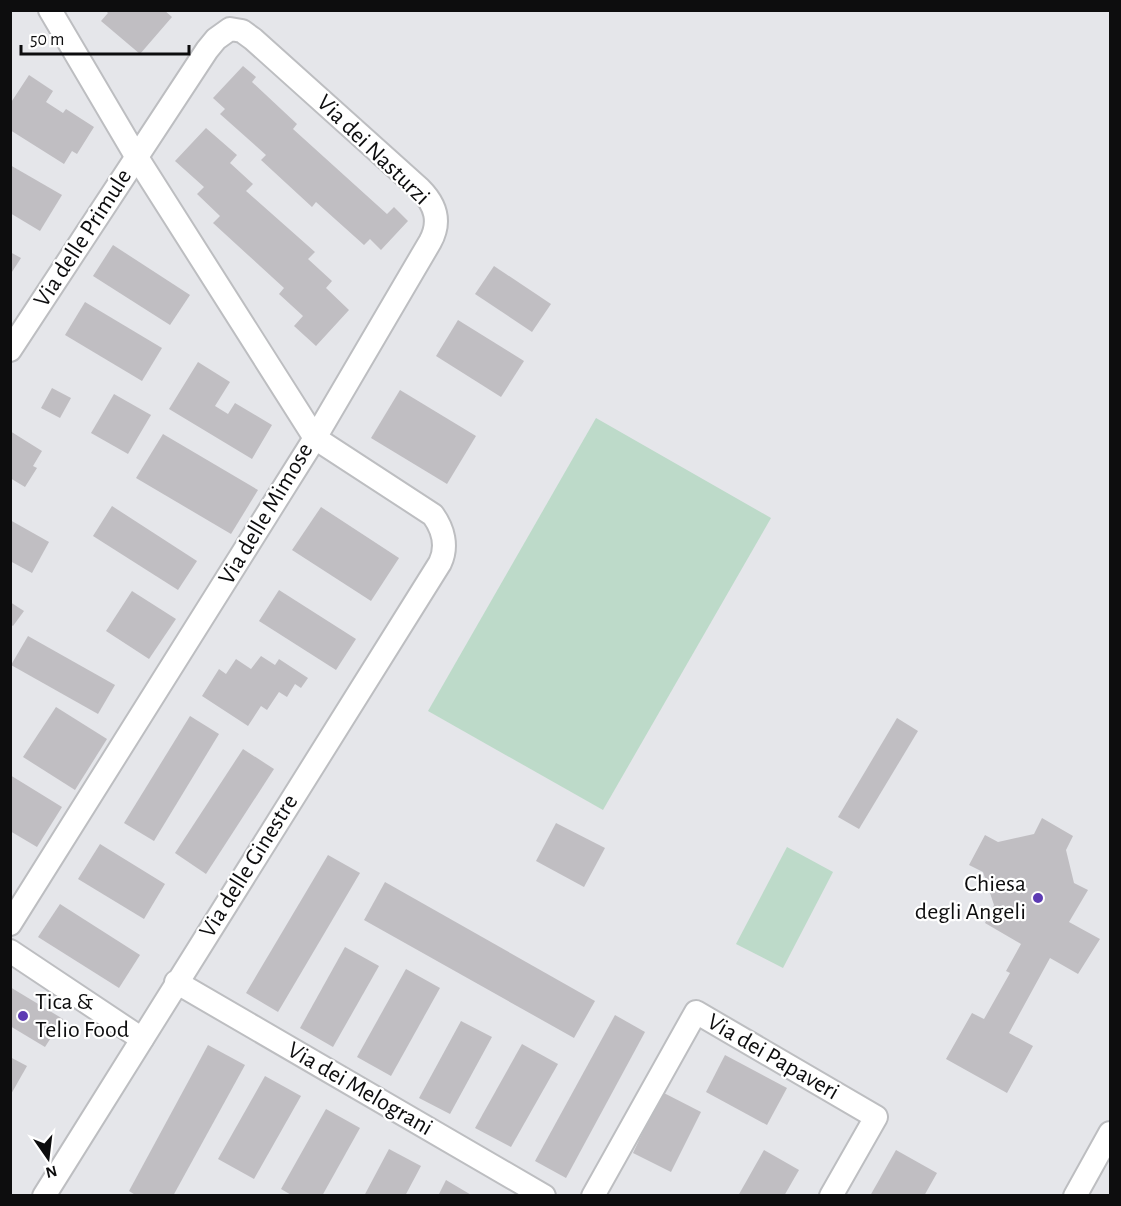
<svg xmlns="http://www.w3.org/2000/svg" width="1121" height="1206" font-family="'Alegreya Sans',sans-serif">
<style>
.green{fill:#bddac9}
.building{fill:#c0bec2}
.lines{fill:none;stroke-linecap:round;stroke-linejoin:round}
.minor-casing{stroke:#bdbec1;stroke-width:26}
.minor{stroke:#fff;stroke-width:22}
.poi-dot{fill:#5d3bb3;stroke:#fff;stroke-width:2}
.labels{text-anchor:middle;dominant-baseline:central;stroke-width:4.5;stroke-linejoin:round;paint-order:stroke}
.street-label{font-size:24px;fill:#0d0d0e;stroke:#fff}
.poi-label{font-size:24px;fill:#0d0d0e;stroke:#fff;text-anchor:end}
</style>
<rect width="100%" height="100%" fill="#e5e6ea"/>
<g class="green">
<polygon points="596,418 771,518 603,810 428,711"/>
<polygon points="787,847 833,872 783,968 736,944"/>
</g>
<g class="building">
<polygon points="105,10 164,10 172,17 140,54 101,21 108,13"/>
<polygon points="243,66 256,77 252,82 297,124 293,129 387,214 394,207 408,221 381,250 370,239 364,245 316,202 312,207 261,160 266,155 220,114 225,109 213,98"/>
<polygon points="29,75 53,91 46,102 63,113 66,109 94,127 77,154 72,151 64,164 10,130 10,104"/>
<polygon points="206,128 237,155 230,163 253,184 246,191 315,252 308,259 332,281 326,288 349,310 316,346 294,326 303,316 279,294 284,288 213,223 220,216 197,194 204,187 175,161"/>
<polygon points="10,165 62,195 40,231 10,213"/>
<polygon points="113,245 190,295 170,325 93,276"/>
<polygon points="10,252 21,258 10,275"/>
<polygon points="494,266 551,304 532,332 475,294"/>
<polygon points="85,302 162,348 142,381 65,335"/>
<polygon points="458,320 524,361 501,397 436,356"/>
<polygon points="198,362 230,382 215,406 228,414 235,403 272,425 252,459 169,409"/>
<polygon points="52,388 71,398 60,418 41,408"/>
<polygon points="400,390 476,436 447,484 371,438"/>
<polygon points="114,394 151,415 128,454 91,433"/>
<polygon points="10,431 42,451 33,466 37,468 25,487 10,478"/>
<polygon points="163,434 258,490 231,534 136,478"/>
<polygon points="112,506 197,561 178,590 93,536"/>
<polygon points="321,507 399,558 371,601 292,550"/>
<polygon points="10,520 49,542 32,573 10,561"/>
<polygon points="279,590 356,639 336,670 259,621"/>
<polygon points="132,591 176,619 149,659 106,631"/>
<polygon points="10,602 24,611 13,626 10,624"/>
<polygon points="28,636 115,685 98,714 11,665"/>
<polygon points="261,656 275,665 279,659 308,678 301,688 295,684 287,697 279,692 267,710 261,706 248,726 202,696 219,669 226,674 236,659 251,669"/>
<polygon points="56,707 107,739 75,790 23,757"/>
<polygon points="190,716 219,734 154,841 124,823"/>
<polygon points="897,718 918,731 859,829 838,817"/>
<polygon points="243,749 274,769 206,874 175,853"/>
<polygon points="10,775 62,807 37,847 10,831"/>
<polygon points="1042,818 1073,836 1066,850 1074,883 1088,890 1069,922 1100,939 1078,974 1050,958 1009,1033 1033,1046 1007,1093 946,1059 972,1013 984,1019 1010,973 1006,971 1021,944 985,923 994,905 983,872 969,865 985,835 998,842 1034,834"/>
<polygon points="556,823 605,848 584,887 536,861"/>
<polygon points="100,844 165,884 144,919 78,879"/>
<polygon points="328,855 360,873 278,1012 246,993"/>
<polygon points="385,882 595,1001 574,1038 364,920"/>
<polygon points="60,904 140,955 119,988 38,937"/>
<polygon points="345,947 379,966 333,1047 300,1028"/>
<polygon points="406,969 440,988 391,1076 357,1057"/>
<polygon points="10,987 63,1019 45,1047 10,1026"/>
<polygon points="615,1015 645,1032 566,1178 535,1161"/>
<polygon points="461,1021 492,1037 450,1114 419,1098"/>
<polygon points="522,1044 558,1064 511,1147 475,1128"/>
<polygon points="208,1045 245,1065 173,1196 137,1196 129,1191"/>
<polygon points="725,1055 787,1088 767,1125 706,1092"/>
<polygon points="10,1057 27,1066 10,1096"/>
<polygon points="265,1076 301,1096 254,1179 218,1159"/>
<polygon points="662,1092 701,1112 671,1172 633,1153"/>
<polygon points="326,1109 360,1128 322,1196 293,1196 281,1189"/>
<polygon points="389,1149 421,1166 405,1196 364,1196"/>
<polygon points="764,1150 799,1170 784,1196 738,1196"/>
<polygon points="896,1150 937,1173 924,1196 870,1196"/>
<polygon points="446,1180 473,1196 438,1196"/>
</g>
<g class="lines">
<g class="minor-casing">
<g id="minor">
<path d="M 10,350 L 207,50 L 216,39 L 230,29 L 242,31 L 253,39 L 420,189 C 436,205 441,222 430,242 L 315,438 L 10,924"/>
<polyline points="10,951 142,1039"/>
<polyline points="176,982 544,1196"/>
<path d="M 44,1196 L 440,563 C 448,546 443,529 433,515 L 315,438 L 136,156 L 50,10"/>
<polyline points="593,1196 696,1012 876,1117 831,1196"/>
<polyline points="1075,1196 1110,1133"/>
</g>
</g>
<use href="#minor" class="minor"/>
</g>
<g class="poi-dot">
<circle cx="1038" cy="898" r="6"/>
<circle cx="23" cy="1016" r="6"/>
</g>
<g class="labels">
<g class="street-label">
<text transform="translate(373 150) rotate(44)">Via dei Nasturzi</text>
<text transform="translate(83 238) rotate(-57)">Via delle Primule</text>
<text transform="translate(266 514) rotate(-59)">Via delle Mimose</text>
<text transform="translate(249 866) rotate(-58)">Via delle Ginestre</text>
<text transform="translate(773 1057) rotate(30)">Via dei Papaveri</text>
<text transform="translate(360 1089) rotate(30)">Via dei Melograni</text>
</g>
<g class="poi-label">
<text x="1026" y="884">Chiesa<tspan x="1026" dy="28">degli Angeli</tspan></text>
<text x="35" y="1002" text-anchor="start">Tica &amp;<tspan x="35" dy="28">Telio Food</tspan></text>
</g>
</g>
<rect width="1121" height="1206" fill="none" stroke="#0d0d0e" stroke-width="24"/>
<g transform="translate(48 1158) rotate(166)" stroke="#ffffff" stroke-width="4.5" paint-order="stroke">
<path d="M0-4.5L10 22L0 15L-10 22Z" fill="#0d0d0e"/>
<text y="-9" font-size="16" font-weight="bold" text-anchor="middle" fill="#0d0d0e">N</text>
</g>
<path d="M21 45v9h168v-9" fill="none" stroke="#0d0d0e" stroke-width="3"/>
<text x="30" y="45" font-size="18" fill="#0d0d0e" stroke="#ffffff" stroke-width="4.5" paint-order="stroke">50 m</text>
</svg>
